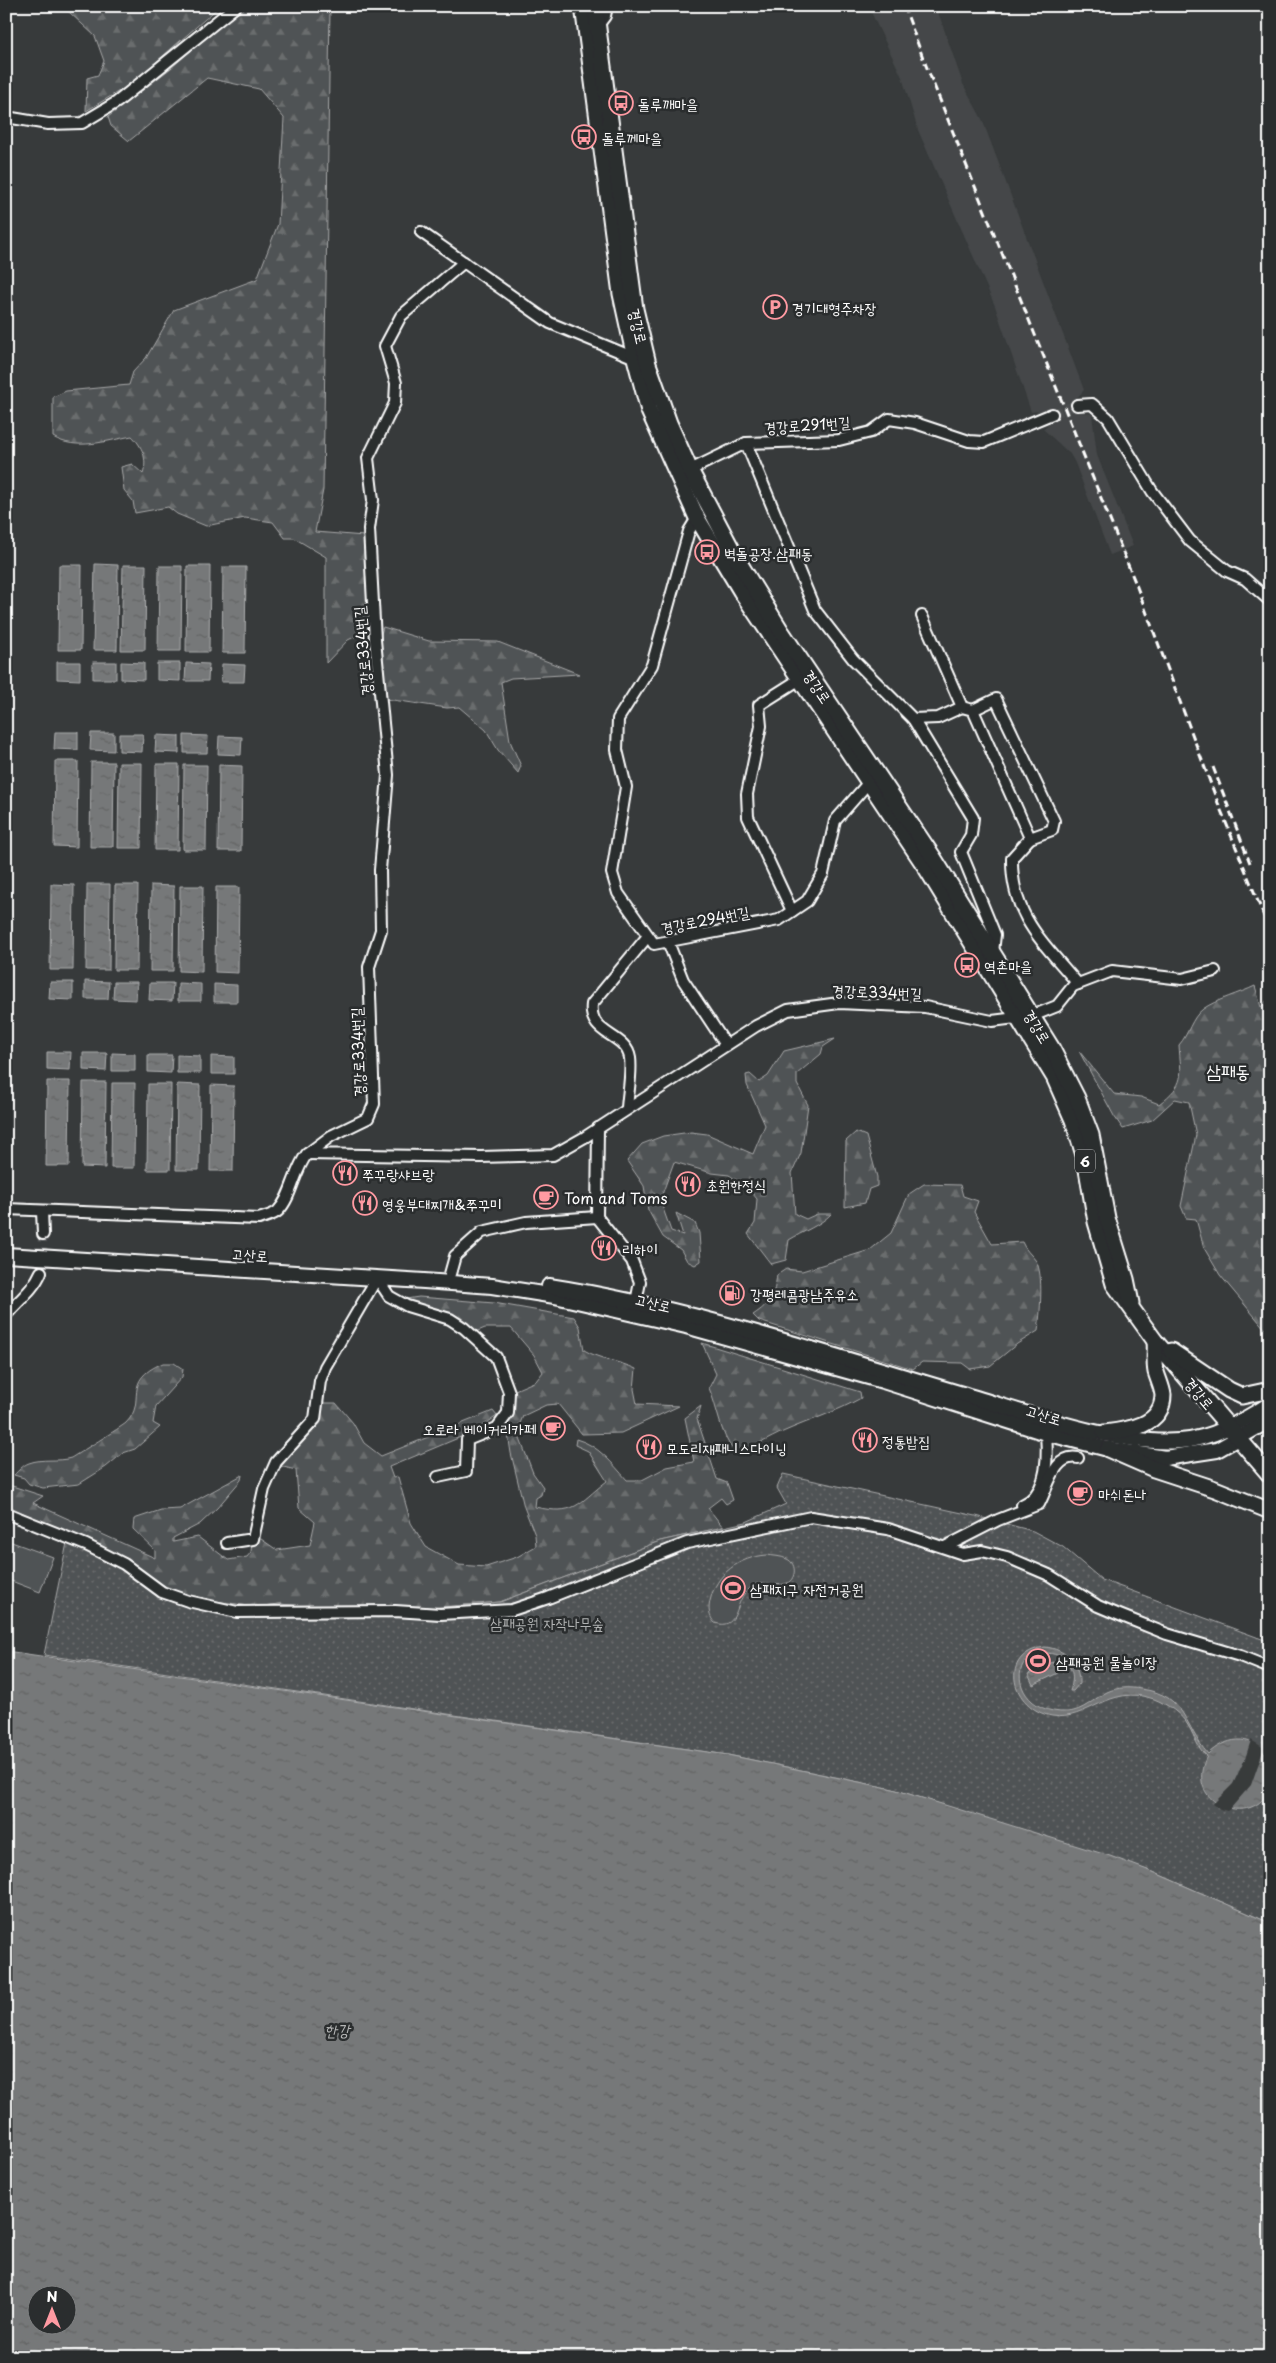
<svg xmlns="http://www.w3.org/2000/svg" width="1276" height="2363" font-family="'Playpen Sans','Poor Story',sans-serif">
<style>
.built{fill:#444748}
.forest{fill:url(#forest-firs);stroke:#a8a9aa}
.park{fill:url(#park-dots);stroke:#a8a9aa}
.pitch{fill:#505354;stroke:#a8a9aa}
.water{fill:url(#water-ripples);stroke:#adaeaf;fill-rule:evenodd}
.pier{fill:#373a3b}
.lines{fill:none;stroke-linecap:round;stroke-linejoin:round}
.street-tunnel{stroke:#4b4e4f;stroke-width:10;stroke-dasharray:10 5;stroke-linecap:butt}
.street-casing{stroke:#fff;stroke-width:14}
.secondary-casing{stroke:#fff;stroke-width:18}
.primary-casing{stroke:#fff;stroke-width:19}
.street{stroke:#2a2d2e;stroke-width:10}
.secondary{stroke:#2a2d2e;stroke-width:14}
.primary{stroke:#2a2d2e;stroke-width:15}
.rail{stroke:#fff;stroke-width:3;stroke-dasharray:8 4;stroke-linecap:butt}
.labels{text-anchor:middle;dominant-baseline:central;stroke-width:5;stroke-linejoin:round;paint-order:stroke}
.shield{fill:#2a2d2e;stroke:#bfc0c0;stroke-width:1}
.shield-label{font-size:14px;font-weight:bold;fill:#fff}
.poi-label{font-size:15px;fill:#fff;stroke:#2a2d2e;text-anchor:start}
.street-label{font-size:15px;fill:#fff;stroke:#2a2d2e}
.park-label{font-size:15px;fill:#b0b2b2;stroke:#2a2d2e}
.water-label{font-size:16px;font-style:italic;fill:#b4b5b5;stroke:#2a2d2e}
.quarter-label{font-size:18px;fill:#fff;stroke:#2a2d2e}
</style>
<defs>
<pattern id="forest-firs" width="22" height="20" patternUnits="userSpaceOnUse" patternTransform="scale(1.25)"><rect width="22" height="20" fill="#505354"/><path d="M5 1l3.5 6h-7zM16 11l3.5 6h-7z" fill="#6a6d6e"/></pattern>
<pattern id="park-dots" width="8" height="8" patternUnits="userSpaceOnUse" patternTransform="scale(1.25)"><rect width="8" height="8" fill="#505354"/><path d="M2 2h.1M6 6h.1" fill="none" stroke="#6a6d6e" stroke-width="1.8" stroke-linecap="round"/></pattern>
<pattern id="water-ripples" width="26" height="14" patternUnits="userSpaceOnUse" patternTransform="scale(1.25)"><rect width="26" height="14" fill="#767879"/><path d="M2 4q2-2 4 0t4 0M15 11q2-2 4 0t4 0" fill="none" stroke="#616262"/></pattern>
</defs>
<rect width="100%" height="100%" fill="#373a3b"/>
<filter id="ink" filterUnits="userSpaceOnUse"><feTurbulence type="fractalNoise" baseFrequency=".02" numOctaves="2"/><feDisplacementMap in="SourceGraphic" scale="10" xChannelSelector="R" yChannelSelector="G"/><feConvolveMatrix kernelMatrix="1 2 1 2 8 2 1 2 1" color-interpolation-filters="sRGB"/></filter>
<g filter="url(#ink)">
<polygon class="built" points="868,6 936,6 963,84 982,119 1084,390 1074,401 1078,411 1092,414 1097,455 1133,546 1110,555 1075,463 1070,454 1043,429 1056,417 1053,409 1031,412 995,306 918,130 902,77"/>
<g class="forest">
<polygon points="58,6 220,6 131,84 86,111 87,78 98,75 104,61 95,36 69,12"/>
<path d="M 249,6 L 330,6 L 323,490 L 315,532 L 364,536 L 369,630 L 348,640 L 326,663 L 326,557 L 294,538 L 285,538 L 273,522 L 245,518 L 206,526 L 177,514 L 168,507 L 135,513 L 133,501 L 124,490 L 121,467 L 132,464 L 143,474 C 148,459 142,446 132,436 C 106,441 76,451 53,437 L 53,397 L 66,391 L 129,385 L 133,372 L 146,358 L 174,310 L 257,279 L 278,224 L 284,118 L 259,89 L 207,78 L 129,141 L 111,126 L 108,117 L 171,68 L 223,23 Z"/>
<polygon points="383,627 429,641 498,642 579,674 511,678 501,682 510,741 521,766 518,773 498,750 486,730 459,707 447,708 386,699 379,641"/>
<path d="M 1255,986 L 1261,1007 L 1270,997 L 1270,1335 L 1220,1275 L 1204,1248 L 1196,1219 L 1186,1218 L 1181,1206 L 1196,1135 L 1189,1102 L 1175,1099 L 1152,1120 L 1123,1129 L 1114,1116 L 1079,1051 L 1114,1094 L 1141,1097 L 1159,1104 C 1186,1083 1181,1077 1179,1045 C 1189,1034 1191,1018 1203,1009 C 1215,1000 1241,993 1255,986 Z"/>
<path d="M 835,1039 L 823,1047 L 821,1054 L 797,1074 L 797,1084 L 808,1105 L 801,1153 L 792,1173 L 795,1214 L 806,1219 L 817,1214 L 831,1214 C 821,1225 802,1232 789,1240 L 786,1260 L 771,1264 L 748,1234 L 755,1223 L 757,1199 L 748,1188 L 729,1175 L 712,1173 L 674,1162 L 660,1200 L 671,1231 L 683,1235 L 676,1213 L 695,1223 L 699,1233 L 701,1261 L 695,1265 L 687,1261 L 681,1250 L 663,1237 L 648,1210 L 644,1186 L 627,1161 L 642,1144 L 663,1136 L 691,1132 L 707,1134 L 753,1154 L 765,1125 L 747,1085 L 746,1075 L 750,1074 L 759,1082 L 768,1076 L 784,1051 Z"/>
<polygon points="856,1132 866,1136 877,1177 877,1186 869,1189 865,1203 845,1207 846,1141"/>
<path d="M 924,1184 L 960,1185 L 963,1196 L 978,1201 L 974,1212 L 992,1244 L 1022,1242 C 1025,1250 1031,1254 1036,1261 C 1044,1274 1040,1315 1038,1331 L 1017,1344 L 990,1366 L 970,1369 L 962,1363 L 922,1362 L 913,1369 L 759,1321 L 753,1315 C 771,1303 774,1296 777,1275 L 786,1269 L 802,1271 L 870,1250 L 891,1233 L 909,1194 Z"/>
<path d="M 419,1297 L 494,1303 L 574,1317 L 580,1327 L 584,1350 C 601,1360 619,1361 636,1369 L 634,1389 L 637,1404 L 679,1406 L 621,1433 L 582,1434 L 558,1404 L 546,1405 L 523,1416 L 517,1431 L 533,1473 L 543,1487 L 541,1495 L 536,1498 L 535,1507 C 576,1516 577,1504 607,1481 L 588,1451 L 575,1445 L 576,1439 C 598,1445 612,1463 627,1480 L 642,1480 L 667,1467 L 694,1462 L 685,1418 L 701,1406 L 697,1419 L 717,1479 L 727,1483 L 733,1500 L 726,1504 L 721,1498 L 708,1508 L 723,1527 L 660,1541 L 500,1602 L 431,1608 L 390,1605 L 315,1607 L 279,1604 L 255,1607 L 196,1598 L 159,1587 L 111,1554 L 13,1508 L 6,1501 L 6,1484 L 43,1496 L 33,1503 L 155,1558 L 155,1550 L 133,1529 L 134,1519 L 161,1510 L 180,1509 L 242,1475 L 241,1480 L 217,1508 L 200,1524 L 173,1538 L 173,1542 L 198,1537 L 228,1560 L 247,1557 L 251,1552 L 252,1540 L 261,1539 L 277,1550 L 310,1545 L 315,1522 L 299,1508 L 296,1470 L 275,1465 L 295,1446 L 319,1403 L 336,1403 L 353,1423 L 364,1443 L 381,1456 L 493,1411 L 497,1416 L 475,1431 L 389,1467 L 393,1478 L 398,1477 L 411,1523 L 426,1547 L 459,1565 L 486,1567 L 517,1557 L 536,1546 L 535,1535 L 524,1507 L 511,1453 L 507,1428 L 512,1407 L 510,1387 L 515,1390 L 536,1381 L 543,1372 L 534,1355 L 511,1328 L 485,1328 L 473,1333 L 407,1303 L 406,1299 Z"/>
<path d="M 702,1343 L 860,1392 L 861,1398 C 836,1412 810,1420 785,1431 C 768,1438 752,1450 734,1451 C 720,1434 718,1409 709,1388 L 716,1374 Z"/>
<path d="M 163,1363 L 174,1363 L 183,1369 L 182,1377 L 156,1406 L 153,1423 L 160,1427 L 135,1449 L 123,1453 L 106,1467 L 79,1484 L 43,1488 L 29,1484 L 24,1478 L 14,1475 C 18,1471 23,1465 29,1463 C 42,1458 58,1462 71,1458 C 74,1456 123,1426 126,1423 C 148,1401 120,1381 163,1363 Z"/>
</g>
<polygon class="park" points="783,1474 976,1516 1033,1531 1063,1547 1102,1580 1270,1642 1270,1923 1153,1872 893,1789 728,1755 44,1655 69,1533 111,1554 159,1587 196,1598 255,1607 279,1604 315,1607 390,1605 431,1608 500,1602 660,1541 746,1522 786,1504 777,1488"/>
<g class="pitch">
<polygon points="6,1540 53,1557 40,1592 6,1579"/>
<path d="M 767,1555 C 773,1556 781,1556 787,1559 C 798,1564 796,1581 785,1584 C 776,1586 765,1583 756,1584 C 752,1587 747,1590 744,1594 C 735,1607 737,1630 715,1623 C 709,1617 708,1609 710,1601 C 716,1573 740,1557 767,1555 Z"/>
</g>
<g class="water">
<polygon points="95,564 118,565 117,650 93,650"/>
<polygon points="59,565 82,565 81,650 58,650"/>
<polygon points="123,565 146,565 145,650 121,650"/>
<polygon points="159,566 182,566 181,651 158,651"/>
<polygon points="187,566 210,566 209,652 186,652"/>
<polygon points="223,567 246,567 245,653 222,653"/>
<polygon points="57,662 80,662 80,680 57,679"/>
<rect x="93" y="662" width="23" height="17"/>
<polygon points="121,662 144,663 144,680 121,679"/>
<polygon points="157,663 180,663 180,681 157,680"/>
<polygon points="186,663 209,664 208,681 185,681"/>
<polygon points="222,664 245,665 244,682 221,682"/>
<polygon points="55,732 78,732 78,750 54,749"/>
<polygon points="91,733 114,733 114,751 90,750"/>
<polygon points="119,734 143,734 142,752 119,751"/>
<polygon points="156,735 179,736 179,753 155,752"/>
<polygon points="184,735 208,736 207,753 184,753"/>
<polygon points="219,736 242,737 241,755 218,754"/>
<polygon points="55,761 78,761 77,847 54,846"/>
<polygon points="91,762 114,762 113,847 90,847"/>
<polygon points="119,763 142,763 141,848 118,848"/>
<polygon points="156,764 179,764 178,850 155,850"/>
<polygon points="184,765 207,765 206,850 183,850"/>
<polygon points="219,765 242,766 241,851 218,851"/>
<polygon points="51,884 74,885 73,970 50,970"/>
<polygon points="87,884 110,884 109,970 86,970"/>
<polygon points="115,885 138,885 137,970 114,970"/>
<polygon points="151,885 174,886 173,971 150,971"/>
<polygon points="180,886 203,886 202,972 179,971"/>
<polygon points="216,887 239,887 238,973 215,972"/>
<polygon points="85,981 109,982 108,999 85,999"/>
<polygon points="50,982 73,982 73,1000 49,999"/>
<polygon points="114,982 137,982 136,1000 113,999"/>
<polygon points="150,983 173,983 172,1001 149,1000"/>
<polygon points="178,983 201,984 201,1001 178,1001"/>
<polygon points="214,984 237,985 237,1002 214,1002"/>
<polygon points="47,1052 71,1052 70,1070 47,1069"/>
<polygon points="83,1053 107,1053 106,1071 83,1070"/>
<polygon points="112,1053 135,1054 135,1071 112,1071"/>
<polygon points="148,1055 172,1055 171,1073 148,1072"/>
<polygon points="177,1055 200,1056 200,1073 177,1073"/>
<polygon points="211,1056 234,1057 234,1074 211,1074"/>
<polygon points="47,1081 70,1081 69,1166 46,1166"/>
<polygon points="83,1082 106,1082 105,1168 82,1167"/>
<polygon points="112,1083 135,1083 134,1168 111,1168"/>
<polygon points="148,1084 171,1084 170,1170 147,1170"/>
<polygon points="177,1084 200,1085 199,1170 176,1170"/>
<polygon points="211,1085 234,1086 233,1171 210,1171"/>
<path d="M 1045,1647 C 1065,1649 1080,1663 1079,1684 L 1073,1691 L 1070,1691 C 1074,1678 1074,1670 1064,1660 C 1058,1654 1051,1653 1043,1653 C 1006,1655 1014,1714 1067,1712 C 1084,1711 1093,1699 1107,1692 C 1118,1687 1129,1687 1141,1689 C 1187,1695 1183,1725 1208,1754 C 1224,1738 1252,1732 1266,1756 C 1271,1763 1270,1770 1270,1778 C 1270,1831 1179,1812 1207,1756 C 1197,1748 1195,1737 1189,1727 C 1182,1714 1167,1704 1154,1699 C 1108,1683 1088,1722 1052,1716 C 1011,1709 997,1653 1045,1647 Z"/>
<path d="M 6,1651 L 728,1755 L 893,1789 L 1110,1856 L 1153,1872 L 1270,1923 L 1270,2357 L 6,2357 ZM 38,2296 L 68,2296 L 68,2326 L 38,2326 Z"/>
<polygon points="1053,1662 1058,1673 1033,1685 1028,1674"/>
</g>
<polygon class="pier" points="1251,1740 1264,1748 1251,1785 1230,1809 1227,1811 1220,1809 1213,1804 1233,1784 1245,1759"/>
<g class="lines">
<g class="street-tunnel">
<polyline points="1052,414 1077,405"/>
<polyline points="41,1272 43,1234"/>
</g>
<g class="street-casing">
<g id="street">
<polyline points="596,28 605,16 607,6"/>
<polyline points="6,117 48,124 82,123 117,102 236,6"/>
<polyline points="421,232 550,323 635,358"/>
<polyline points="464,262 401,316 385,346 396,383 395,403 368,458 373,500 369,529 375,640 388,775 380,870 381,930 369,967 374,1104 368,1118 331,1136 307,1154 481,1157 553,1155 585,1137 756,1026 788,1010 839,1003 925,1007 992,1021 1032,1016 1057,1006 1073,986 1112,971 1182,979 1215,971"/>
<polyline points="1077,405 1092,404 1108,418 1152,491 1190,541 1227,571 1245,579 1270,601"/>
<polyline points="746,443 815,610 853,659 913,719 973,818 971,835 961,852 995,935 993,952"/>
<polyline points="686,472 746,443 839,440 871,432 889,419 915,423 969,441 984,442 1052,414"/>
<polyline points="697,518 689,531 652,665 618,719 617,750 626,787 612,873 618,893 654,944 779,920 807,901 823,874 835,821 869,782"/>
<path d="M 922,616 L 962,707 L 973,710 L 1030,838 L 1012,858 C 1011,916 1044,943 1078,984"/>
<polyline points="973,710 996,699 1054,821 1052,830 1030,838"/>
<polyline points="913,719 938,718 962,707"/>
<polyline points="792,911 748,817 747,794 761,726 759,705 800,679"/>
<polyline points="668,942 683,980 726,1045"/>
<path d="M 627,1108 C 628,1093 632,1073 630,1058 C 626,1033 588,1036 592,1004 L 648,936"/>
<polyline points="598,1128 597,1217 632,1261 640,1282 636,1302"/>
<path d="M 6,1209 L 259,1219 C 264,1217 274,1215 278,1211 C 292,1197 294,1170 307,1154"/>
<polyline points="42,1211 43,1234"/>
<polyline points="450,1274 455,1256 482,1232 526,1222 597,1217"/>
<path d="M 6,1315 C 18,1301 34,1289 41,1272"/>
<path d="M 1022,1505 C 1048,1495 1048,1457 1046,1433"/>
<polyline points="6,1513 86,1545 124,1564 162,1592 188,1601 237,1612 395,1611 440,1614 512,1610 548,1598 687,1543 811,1517 888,1529 963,1554 982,1551 1007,1557 1049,1575 1098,1606 1117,1614 1167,1634 1240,1656 1270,1668"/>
<polyline points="227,1543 253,1539 264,1489 276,1462 315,1419 320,1381 325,1367 377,1278 389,1296 407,1306 450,1319 464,1328 496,1357 509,1392 508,1413 497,1428 467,1440 466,1471 438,1477"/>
<path d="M 945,1547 L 998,1520 L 1039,1504 C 1048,1488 1054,1453 1078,1458"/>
</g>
</g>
<g class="secondary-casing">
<g id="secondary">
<polyline points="6,1255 424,1281 492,1286 555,1296 686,1326 883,1381 1046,1433 1108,1449 1165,1458 1217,1450 1270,1420"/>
<path d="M 549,1286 C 690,1308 826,1354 962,1394 C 1024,1412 1117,1446 1180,1441 C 1212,1439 1243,1421 1270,1404"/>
</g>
</g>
<g class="primary-casing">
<g id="primary">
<polyline points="583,6 621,294 635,358 649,411 697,518 741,591 925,866 1054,1077 1073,1120 1085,1158 1096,1222 1114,1284 1155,1341 1270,1475"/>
<polyline points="595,6 635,309 648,364 669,423 690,470 738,561 781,631 933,857 1051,1047 1077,1098 1091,1135 1107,1218 1126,1279 1131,1303"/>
<polyline points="1171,1351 1229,1390 1242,1396 1270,1390"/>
<path d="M 1104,1433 C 1128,1430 1163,1426 1163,1395 C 1162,1387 1158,1379 1156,1372 C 1154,1362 1156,1351 1155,1341"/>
<polyline points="1108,1449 1154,1469 1215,1489 1270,1511"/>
</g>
</g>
<use href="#street" class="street"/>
<use href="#secondary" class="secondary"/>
<use href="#primary" class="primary"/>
<g class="rail">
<polyline points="904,6 923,58 1137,587 1218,803 1270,931"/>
<polyline points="1213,767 1250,863"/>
</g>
</g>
</g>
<defs>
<g id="bus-ring" transform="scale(1.25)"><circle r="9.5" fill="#2a2d2e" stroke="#ff9aa2" stroke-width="1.5"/><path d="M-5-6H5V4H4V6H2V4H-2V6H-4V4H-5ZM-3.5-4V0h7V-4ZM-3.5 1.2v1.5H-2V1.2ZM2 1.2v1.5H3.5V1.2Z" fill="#ff9aa2"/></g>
<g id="parking-ring" transform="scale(1.25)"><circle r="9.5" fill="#2a2d2e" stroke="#ff9aa2" stroke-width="1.5"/><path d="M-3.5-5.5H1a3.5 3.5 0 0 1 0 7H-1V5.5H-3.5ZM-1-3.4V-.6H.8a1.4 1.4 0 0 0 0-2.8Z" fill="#ff9aa2"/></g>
<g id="restaurant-ring" transform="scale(1.25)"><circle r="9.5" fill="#2a2d2e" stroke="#ff9aa2" stroke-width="1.5"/><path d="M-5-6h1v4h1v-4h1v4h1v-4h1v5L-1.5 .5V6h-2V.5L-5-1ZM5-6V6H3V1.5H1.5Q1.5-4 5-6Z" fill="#ff9aa2"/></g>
<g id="cafe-ring" transform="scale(1.25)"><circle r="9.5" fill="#2a2d2e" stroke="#ff9aa2" stroke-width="1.5"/><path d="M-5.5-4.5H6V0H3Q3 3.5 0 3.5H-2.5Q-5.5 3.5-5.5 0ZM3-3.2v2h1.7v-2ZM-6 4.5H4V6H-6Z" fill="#ff9aa2"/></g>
<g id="fuel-ring" transform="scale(1.25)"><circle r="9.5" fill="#2a2d2e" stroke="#ff9aa2" stroke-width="1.5"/><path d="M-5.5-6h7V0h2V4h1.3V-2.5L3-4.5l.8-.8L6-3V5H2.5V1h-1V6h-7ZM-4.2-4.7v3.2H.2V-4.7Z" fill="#ff9aa2"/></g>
<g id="stadium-ring" transform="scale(1.25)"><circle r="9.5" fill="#2a2d2e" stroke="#ff9aa2" stroke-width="1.5"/><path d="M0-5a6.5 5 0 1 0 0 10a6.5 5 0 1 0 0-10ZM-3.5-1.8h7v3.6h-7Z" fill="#ff9aa2"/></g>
</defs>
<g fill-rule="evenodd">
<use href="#bus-ring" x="621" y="103"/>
<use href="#bus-ring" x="584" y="137"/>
<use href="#parking-ring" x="775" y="307"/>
<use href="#bus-ring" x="707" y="552"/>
<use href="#bus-ring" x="967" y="965"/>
<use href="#restaurant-ring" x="345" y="1173"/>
<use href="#restaurant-ring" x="688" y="1184"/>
<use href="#cafe-ring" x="546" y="1197"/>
<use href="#restaurant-ring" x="365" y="1203"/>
<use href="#restaurant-ring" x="604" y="1248"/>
<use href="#fuel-ring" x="732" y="1293"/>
<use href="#cafe-ring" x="553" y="1428"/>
<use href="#restaurant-ring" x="865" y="1440"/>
<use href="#restaurant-ring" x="649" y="1447"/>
<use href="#cafe-ring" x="1080" y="1493"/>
<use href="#stadium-ring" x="733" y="1588"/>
<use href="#stadium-ring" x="1038" y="1661"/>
</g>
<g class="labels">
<rect class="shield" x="1075" y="1149.5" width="20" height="23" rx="4"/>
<g class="shield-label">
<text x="1085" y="1161">6</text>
</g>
<g class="poi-label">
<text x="638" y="103">돌루깨마을</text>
<text x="602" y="137">돌루께마을</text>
<text x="792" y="307">경기대형주차장</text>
<text x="724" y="552">벽돌공장.삼패동</text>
<text x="984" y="965">역촌마을</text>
<text x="362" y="1173">쭈꾸랑샤브랑</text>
<text x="706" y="1184">초원한정식</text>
<text x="564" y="1197">Tom and Toms</text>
<text x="382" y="1203">영웅부대찌개&amp;쭈꾸미</text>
<text x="622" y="1248">리하이</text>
<text x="750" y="1293">강평레콤광남주유소</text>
<text x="536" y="1428" text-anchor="end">오로라 베이커리카페</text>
<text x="882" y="1440">정통밥집</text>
<text x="666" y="1447">모도리재패니스다이닝</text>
<text x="1098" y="1493">마쉬돈나</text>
<text x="750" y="1588">삼패지구 자전거공원</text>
<text x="1056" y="1661">삼패공원 물놀이장</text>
</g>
<g class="street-label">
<text transform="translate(639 326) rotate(77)">경강로</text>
<text transform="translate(807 424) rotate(-4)">경강로291번길</text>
<text transform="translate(362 651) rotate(-95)">경강로334번길</text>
<text transform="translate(818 686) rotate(56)">경강로</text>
<text transform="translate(705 919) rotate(-11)">경강로294번길</text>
<text transform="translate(877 991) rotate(2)">경강로334번길</text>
<text transform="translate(1038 1026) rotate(59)">경강로</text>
<text transform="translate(357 1052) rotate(-92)">경강로334번길</text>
<text transform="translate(250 1254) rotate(4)">고산로</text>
<text transform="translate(653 1302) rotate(13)">고산로</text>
<text transform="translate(1200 1393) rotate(50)">경강로</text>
<text transform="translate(1044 1414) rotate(17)">고산로</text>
</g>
<g class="park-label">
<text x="547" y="1622">삼패공원 자작나무숲</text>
</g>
<g class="water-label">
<text x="337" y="2029">한강</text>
</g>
<g class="quarter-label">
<text x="1228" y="1070">삼패동</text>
</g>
</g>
<rect width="1276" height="2363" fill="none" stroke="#2a2d2e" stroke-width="25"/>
<rect x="12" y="12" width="1251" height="2338" fill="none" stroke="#fff" stroke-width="2" filter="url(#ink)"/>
<g transform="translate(52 2310)"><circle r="24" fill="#2a2d2e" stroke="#7f8182"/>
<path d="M0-4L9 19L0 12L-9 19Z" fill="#ff9aa2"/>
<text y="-8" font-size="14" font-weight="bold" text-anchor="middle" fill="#ffffff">N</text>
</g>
</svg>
